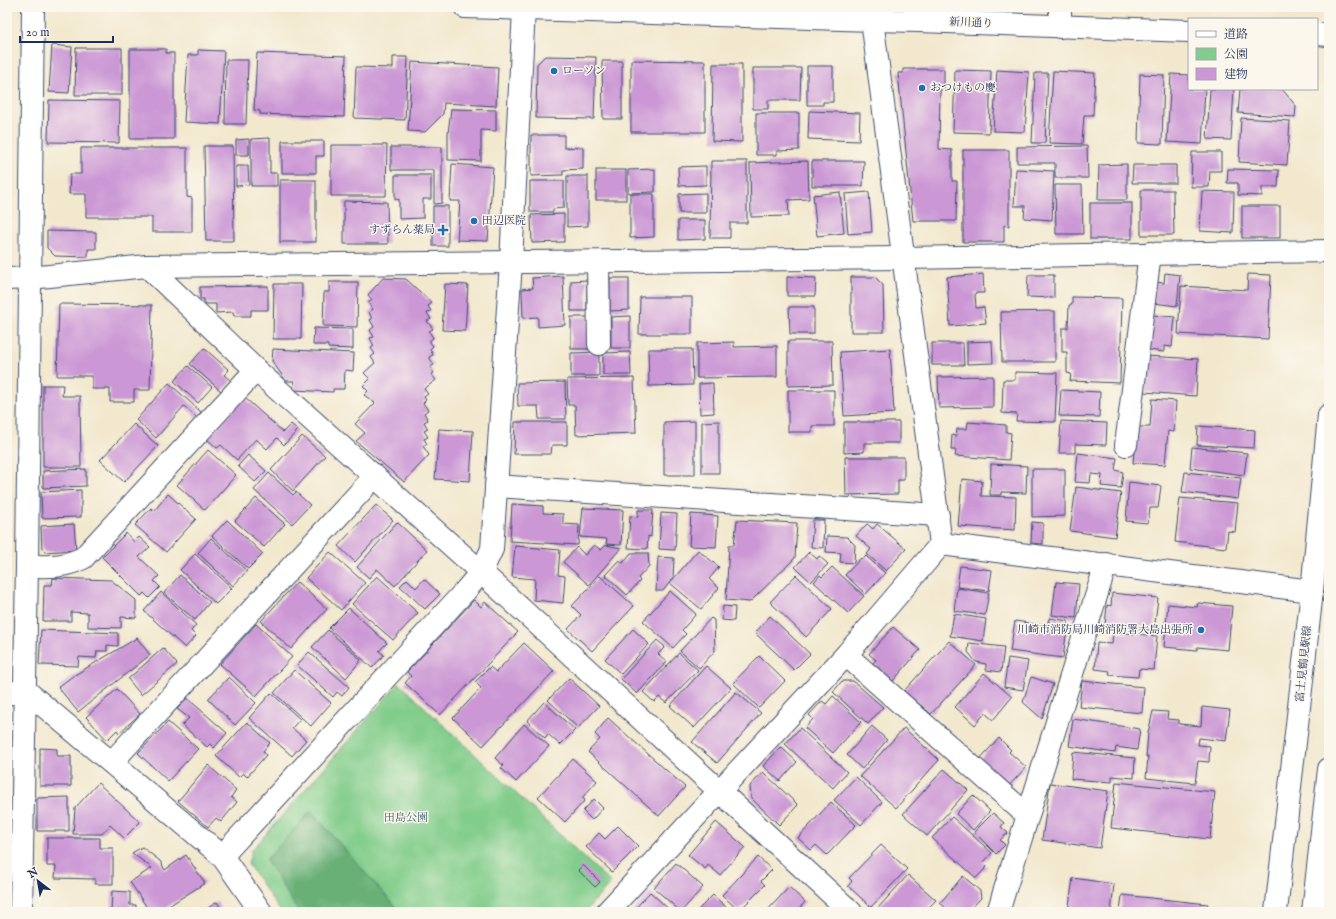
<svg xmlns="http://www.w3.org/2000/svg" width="1336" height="919" font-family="'IM FELL English','Noto Serif JP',serif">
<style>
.green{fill:#82cd8b;stroke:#4e7e74}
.forest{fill:#69b077;stroke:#42706a}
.building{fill:#cb97d5}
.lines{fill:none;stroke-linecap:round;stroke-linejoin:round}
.minor-casing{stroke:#3b4b6f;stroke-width:24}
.major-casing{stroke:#3b4b6f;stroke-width:24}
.minor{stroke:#fff;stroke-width:22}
.major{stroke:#fff;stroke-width:22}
.poi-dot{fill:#1f6fb2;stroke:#fbf7ec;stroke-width:1.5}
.labels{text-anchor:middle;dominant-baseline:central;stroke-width:3;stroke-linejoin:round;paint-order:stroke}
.street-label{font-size:11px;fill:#1b2f5e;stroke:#fbf7ec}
.poi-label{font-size:11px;fill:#1b2f5e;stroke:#fbf7ec;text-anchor:start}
.park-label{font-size:11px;fill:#3a5e6c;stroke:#fbf7ec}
</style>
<rect width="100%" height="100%" fill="#fbf7ec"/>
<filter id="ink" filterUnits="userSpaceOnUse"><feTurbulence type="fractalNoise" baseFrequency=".025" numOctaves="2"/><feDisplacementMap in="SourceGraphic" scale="8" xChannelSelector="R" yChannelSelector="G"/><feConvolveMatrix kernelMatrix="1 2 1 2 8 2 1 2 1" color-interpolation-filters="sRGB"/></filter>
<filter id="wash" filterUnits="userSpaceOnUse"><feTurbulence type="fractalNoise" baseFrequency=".012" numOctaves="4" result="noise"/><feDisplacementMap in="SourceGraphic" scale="16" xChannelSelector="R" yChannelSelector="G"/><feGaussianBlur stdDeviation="0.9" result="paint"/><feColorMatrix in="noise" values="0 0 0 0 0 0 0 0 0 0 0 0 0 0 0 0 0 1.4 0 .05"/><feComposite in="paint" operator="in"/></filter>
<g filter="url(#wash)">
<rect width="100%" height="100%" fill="#f2e8ce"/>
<polygon class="green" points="399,683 611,883 585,912 281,912 248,864 252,850"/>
<polygon class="forest" points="311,811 400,912 299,912 266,860"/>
<g id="blocks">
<g class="building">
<polygon points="52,45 72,47 69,93 49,92"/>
<polygon points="76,48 122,48 122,95 75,95"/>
<polygon points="130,49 166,49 166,53 174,53 174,139 130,139"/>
<polygon points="198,50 224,51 220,124 184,122 188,55 198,55"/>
<polygon points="257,53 346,56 344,117 260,114 260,111 254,110"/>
<polygon points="545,56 596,57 594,119 536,118 537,64"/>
<polygon points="393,57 408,57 405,120 354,118 356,67 393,68"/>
<polygon points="226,60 248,60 246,124 225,124"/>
<polygon points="631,60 705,61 705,132 631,132"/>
<polygon points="602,61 622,61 622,119 603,119"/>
<polygon points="412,62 498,67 496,106 444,103 443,114 425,132 408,131"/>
<polygon points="713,64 742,64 742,142 712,141"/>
<polygon points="807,66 833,66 833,102 823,102 823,105 807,105"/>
<polygon points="753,68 801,68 800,100 768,100 768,109 753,109"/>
<polygon points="903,69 944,69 944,90 940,90 939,149 952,150 952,181 957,181 956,221 913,221 898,73 903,73"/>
<polygon points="955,70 991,71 989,133 953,132"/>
<polygon points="997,70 1029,72 1025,132 993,131"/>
<polygon points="1053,71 1095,73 1093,115 1084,115 1082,144 1049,143"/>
<polygon points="1035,73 1048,73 1045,143 1032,143"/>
<polygon points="1140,74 1164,75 1162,144 1138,143"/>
<polygon points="1171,74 1189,75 1189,89 1205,89 1202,144 1167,142"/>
<polygon points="1210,89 1234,89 1231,140 1207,139"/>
<polygon points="1240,89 1282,89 1296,106 1295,117 1238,113"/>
<polygon points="49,100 120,101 119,143 48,142"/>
<polygon points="451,109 496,110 496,131 481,130 481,161 448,160 448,133"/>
<polygon points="809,111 860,113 859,141 808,139"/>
<polygon points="756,113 799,113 799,150 777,151 777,155 756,155"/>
<polygon points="1241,118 1290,121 1287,165 1239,162"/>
<polygon points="531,135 564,135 564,148 583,147 583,169 563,170 563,175 531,176"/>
<polygon points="270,138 270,173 277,173 277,186 251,186 251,139"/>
<polygon points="249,139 249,155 236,155 236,140"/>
<polygon points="282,141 324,141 324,156 316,156 316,173 282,173"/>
<polygon points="331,145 387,145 386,196 331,196"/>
<polygon points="204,146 233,146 234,241 206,241"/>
<polygon points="1087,146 1088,178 1055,178 1055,163 1017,163 1017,147"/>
<polygon points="391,147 442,147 442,203 434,204 434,170 391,170"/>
<polygon points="81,148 187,148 187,197 192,198 192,232 152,232 152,217 86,217 86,194 69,194 70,174 81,174"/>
<polygon points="963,150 1009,150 1009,226 1004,225 1004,242 963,242"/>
<polygon points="1192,152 1221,152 1221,171 1210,171 1209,187 1191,187"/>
<polygon points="711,161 747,161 747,223 730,223 730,238 710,238"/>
<polygon points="808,161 809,199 788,200 789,216 751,217 750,163"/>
<polygon points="812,161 864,161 863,186 812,186"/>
<polygon points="452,164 493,167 488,241 457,240 460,201 450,201"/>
<polygon points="1127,164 1127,200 1098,200 1099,165"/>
<polygon points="1133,165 1176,165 1176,183 1132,183"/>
<polygon points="236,166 248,166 249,185 236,186"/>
<polygon points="706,166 706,185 679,186 678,167"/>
<polygon points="655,169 655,192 628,193 628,170"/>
<polygon points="1016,169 1054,171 1052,220 1024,218 1025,206 1014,206"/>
<polygon points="1228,169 1279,170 1278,187 1262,187 1262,196 1238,195 1238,183 1227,183"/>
<rect x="596" y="170" width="30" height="30"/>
<polygon points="395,175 431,175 431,199 423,199 423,218 399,219 399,199 395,200"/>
<polygon points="567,176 588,176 588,226 567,227"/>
<rect x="280" y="180" width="36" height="62"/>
<polygon points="530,181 564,181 564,208 553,209 553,212 530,212"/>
<polygon points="1055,185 1082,185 1083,234 1056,234"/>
<polygon points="1141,190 1173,190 1174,235 1141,235"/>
<polygon points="1202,191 1234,192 1233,233 1200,231"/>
<polygon points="840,192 844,233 817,236 813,195"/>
<polygon points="869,192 872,232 848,234 845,194"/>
<polygon points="706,193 706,213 679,213 679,194"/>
<polygon points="630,194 654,194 654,237 630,238"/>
<polygon points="344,201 387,202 388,244 344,244"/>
<rect x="1090" y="203" width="42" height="36"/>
<rect x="433" y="206" width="15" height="40"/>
<rect x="1242" y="206" width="38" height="32"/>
<polygon points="564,214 564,242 532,243 531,215"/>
<polygon points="678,220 705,220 705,239 678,240"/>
<polygon points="47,231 96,232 96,249 88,249 88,257 55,256 47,248"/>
<polygon points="1165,273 1180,275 1177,306 1153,303 1156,282 1164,283"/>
<polygon points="983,274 984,293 975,293 976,308 984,307 986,323 950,326 947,277"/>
<polygon points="1248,274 1271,275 1268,339 1178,334 1181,286 1247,290"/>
<polygon points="1028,275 1054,275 1054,298 1027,297"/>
<polygon points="563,276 565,325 538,327 538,317 523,318 522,289 533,288 532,278"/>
<polygon points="787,277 816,278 815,296 787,296"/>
<polygon points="851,277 875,277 883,285 884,332 851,332"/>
<polygon points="383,278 406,279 432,303 428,306 431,311 427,313 431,319 427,321 433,329 429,331 433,338 429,341 433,346 430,349 433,355 429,357 434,365 430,367 434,373 431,374 436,380 424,389 428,394 424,397 426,400 423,403 428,410 424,413 428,420 424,422 428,429 424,431 428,437 424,439 427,444 423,446 429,455 404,482 356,441 365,433 355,424 375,403 364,395 368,391 363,386 370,379 364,373 375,363 371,357 375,354 371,348 374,346 370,338 374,337 370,330 374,327 370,320 372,319 369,312 373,309 368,303 372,300 368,295"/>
<polygon points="610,278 629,278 629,310 610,311"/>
<polygon points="587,280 587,311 571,311 571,281"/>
<polygon points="329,282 358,282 357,327 323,326 324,292 329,292"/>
<polygon points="274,284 302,284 301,339 273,339"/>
<polygon points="445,284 468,285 465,331 442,330"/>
<polygon points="268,286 268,310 251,310 251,316 234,316 233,312 216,313 216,304 204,304 204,299 200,299 200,287"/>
<polygon points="640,297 692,297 692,334 639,334"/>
<polygon points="1072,297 1122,298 1120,383 1070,381 1071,374 1067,373 1067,352 1062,352 1062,328 1068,328 1069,305 1072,305"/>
<polygon points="59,304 152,305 150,390 134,390 134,402 110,402 110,389 92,389 92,376 57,376"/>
<polygon points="789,307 814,307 814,334 790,334"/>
<polygon points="1055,311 1055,362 1002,362 1001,312"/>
<polygon points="1152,315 1175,317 1172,347 1164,346 1164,352 1149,350"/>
<polygon points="630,316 630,348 611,348 611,317"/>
<rect x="571" y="317" width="18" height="32"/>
<polygon points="314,328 353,329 353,349 328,348 328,345 313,345"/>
<polygon points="788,341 832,341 833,385 788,386"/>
<polygon points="992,341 993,363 967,364 967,342"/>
<polygon points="734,342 734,347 777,346 777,377 697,378 697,343"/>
<polygon points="932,343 963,343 964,365 932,365"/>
<polygon points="204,348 229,370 224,375 231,381 222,392 190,364"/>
<polygon points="273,349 354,353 353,371 345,370 344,389 333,389 333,392 293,390 294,381 286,381 272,361"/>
<polygon points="648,349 692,349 693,385 649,386"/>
<polygon points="890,349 894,413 844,416 840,352"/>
<polygon points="599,352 599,376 571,376 571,353"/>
<polygon points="630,352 631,375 603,375 603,353"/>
<polygon points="1146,356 1198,359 1196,396 1144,392"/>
<polygon points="188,366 212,387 198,403 174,381"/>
<polygon points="1015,372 1057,373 1055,422 1016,421 1017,414 1002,413 1003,380 1015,380"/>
<polygon points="993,376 993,407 939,408 938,377"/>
<polygon points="634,378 636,433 576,435 575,405 568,405 567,379"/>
<polygon points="565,382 566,419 539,419 538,406 518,406 517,383"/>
<polygon points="169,383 201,412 197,418 184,406 156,438 136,420"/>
<polygon points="713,383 714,413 700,414 699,384"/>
<polygon points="43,385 63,385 62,396 80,396 81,467 43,467"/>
<polygon points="788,390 834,390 834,426 812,426 812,432 788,432"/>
<polygon points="1061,390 1100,392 1099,417 1059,416"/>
<polygon points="245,398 283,432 291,424 298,430 284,445 277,438 267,449 256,439 237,460 221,445 217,448 207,439"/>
<polygon points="1152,399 1176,401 1174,432 1168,431 1165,465 1133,463 1136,427 1150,427"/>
<polygon points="695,421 695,475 664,475 664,422"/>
<polygon points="719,421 719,473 702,473 702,422"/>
<polygon points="1061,421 1107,423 1106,445 1075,444 1075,453 1059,453"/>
<polygon points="515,422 567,422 567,445 552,445 551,454 514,454"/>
<polygon points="844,422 899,422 899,443 864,443 864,452 844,453"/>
<polygon points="968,422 1006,425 1006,432 1011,433 1009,460 955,456 956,450 951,450 952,435 956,436 957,429 967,429"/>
<polygon points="134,424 158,446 124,482 100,460"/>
<polygon points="1198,426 1255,430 1254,448 1197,445"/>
<polygon points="439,429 473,431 470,481 435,479"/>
<polygon points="302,436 325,456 293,491 271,470"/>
<polygon points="1192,447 1247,453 1244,475 1190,468"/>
<polygon points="208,450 236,475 205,510 177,485"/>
<polygon points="1078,453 1117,458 1115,470 1123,472 1121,488 1101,486 1102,475 1091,474 1090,483 1075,482"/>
<polygon points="248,455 266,471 255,482 238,466"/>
<polygon points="845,457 904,457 904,480 898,480 898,494 846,495"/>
<polygon points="991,464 1027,466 1026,493 1001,492 1001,495 990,495"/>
<polygon points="86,469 86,486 43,488 43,471"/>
<polygon points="1032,469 1065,469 1065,516 1032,517"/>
<polygon points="1185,472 1241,478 1238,499 1182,492"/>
<polygon points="269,473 293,495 296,492 310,505 292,524 254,490"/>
<polygon points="962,479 982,481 981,496 1016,497 1015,530 958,526"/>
<polygon points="1129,482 1161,486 1158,508 1150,508 1148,523 1126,521"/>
<polygon points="1076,487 1121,493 1115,537 1070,531"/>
<polygon points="81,490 81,517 42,518 41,492"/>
<polygon points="168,494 196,519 166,552 135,525 151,508 154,511"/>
<polygon points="256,498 285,524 264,547 235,521"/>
<polygon points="1180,498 1238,503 1235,532 1228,531 1226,548 1175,542"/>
<polygon points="512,504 543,506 543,513 563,514 563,524 579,525 578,545 510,541"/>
<polygon points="376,505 393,520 355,562 338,546"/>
<polygon points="583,508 623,510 621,545 606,544 607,539 580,537"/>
<polygon points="638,510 653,510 651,537 648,536 647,549 628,548 630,516 638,517"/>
<polygon points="661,513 677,514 675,550 659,549"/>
<polygon points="691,514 718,516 716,547 689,546"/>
<polygon points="227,520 263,554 248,569 212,536"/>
<polygon points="737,520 797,523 795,558 750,602 726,600 729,545 734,545"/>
<polygon points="813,520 824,520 823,548 811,547"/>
<polygon points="397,522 427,550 395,586 377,569 369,578 357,567"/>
<polygon points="1032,522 1043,523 1043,544 1031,543"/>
<polygon points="74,524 76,550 45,552 42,549 41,526"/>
<polygon points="867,524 873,529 877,524 906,549 886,571 867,554 871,549 856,536"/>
<polygon points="126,533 134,542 139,537 150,547 139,557 159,576 154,581 160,587 149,598 144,593 141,596 102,557"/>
<polygon points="827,536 847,537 855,545 854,563 840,562 841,553 826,552"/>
<polygon points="211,538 247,571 233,586 198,553"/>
<polygon points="594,545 601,550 606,545 621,548 589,585 563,562 577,547 585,555"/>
<polygon points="515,546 560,550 558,575 565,576 563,603 534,600 535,579 512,577"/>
<polygon points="698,550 719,567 709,579 719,588 701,609 670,583"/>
<polygon points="330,552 365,583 341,610 306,578"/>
<polygon points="809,552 817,559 819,556 828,564 811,582 795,567"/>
<polygon points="631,553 648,553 649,566 638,578 640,581 627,595 605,575 619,560 623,563"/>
<polygon points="195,554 232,588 216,604 180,570"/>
<polygon points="866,556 885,573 866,594 845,575 861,558 863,559"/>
<polygon points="658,557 674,558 673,578 663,591 656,591"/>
<polygon points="960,566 992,570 989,591 957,587"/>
<polygon points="832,567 864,596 848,613 814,582 820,575 822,577"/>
<polygon points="180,575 210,602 195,620 164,593"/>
<polygon points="796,575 832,609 806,637 770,602"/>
<polygon points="377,576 418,613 393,640 352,604"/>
<polygon points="600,576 634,606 592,651 568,629 581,615 572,606"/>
<polygon points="53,578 111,580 136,600 136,618 121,617 121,628 88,627 88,613 71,612 71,621 43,621 44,585 52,585"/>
<polygon points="407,579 416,588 424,579 440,594 425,609 400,586"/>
<polygon points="297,582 327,609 291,649 261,621"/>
<polygon points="1056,582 1079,584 1076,618 1052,615"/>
<polygon points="957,588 989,593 985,615 954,611"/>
<polygon points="670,591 696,614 682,630 686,634 673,648 643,621"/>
<polygon points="161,592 196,625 191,631 196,636 185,648 144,611"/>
<polygon points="1112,593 1158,598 1154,631 1105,625 1107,605 1111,606"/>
<polygon points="474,600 481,607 485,602 518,632 440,715 405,683 411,676 407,672"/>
<polygon points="1198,603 1232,606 1228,650 1197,647 1197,650 1164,647 1168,604 1197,607"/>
<polygon points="723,606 735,607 734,621 722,620"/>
<polygon points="349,608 387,643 379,651 384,655 372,668 329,628"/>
<polygon points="954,614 986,619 983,641 950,636"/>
<polygon points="770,616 810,654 794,670 755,633"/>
<polygon points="711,618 714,620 715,651 699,668 680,651"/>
<polygon points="1049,618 1068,621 1063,658 1010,651 1015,621 1048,626"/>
<polygon points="256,624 292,657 256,696 220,664"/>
<polygon points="893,627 920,650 893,681 873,663 876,660 869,654"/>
<polygon points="633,629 649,644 621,674 605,659"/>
<polygon points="41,630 118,633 118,646 107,645 107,651 97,651 96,658 79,657 78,666 40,665 39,664"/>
<polygon points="328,630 361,660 346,678 312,647"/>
<polygon points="1113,632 1157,636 1154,670 1139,669 1138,677 1109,675 1110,671 1095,669 1097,643 1112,644"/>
<polygon points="137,638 150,655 78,712 58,687 73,676"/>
<polygon points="657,640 665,647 658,654 667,662 637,694 621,679"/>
<polygon points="949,641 976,665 931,714 904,691"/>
<polygon points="524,643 554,671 483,746 453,718 481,688 475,682 490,667 496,672"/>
<polygon points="969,643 1004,647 1001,672 986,670 986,664 976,662 968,652"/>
<polygon points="163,648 177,664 141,695 128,679"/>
<polygon points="309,652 349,687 342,696 337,692 333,697 297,665"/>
<polygon points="679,653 698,670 666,703 659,697 654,702 643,692"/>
<polygon points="759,656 785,681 759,708 733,683"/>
<polygon points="1008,658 1028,661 1023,690 1004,687"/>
<polygon points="706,666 731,688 694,728 670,706"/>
<polygon points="294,670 331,703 311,726 274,693"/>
<polygon points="984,673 1012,697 993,720 985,713 975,725 955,707"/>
<polygon points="229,677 256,703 235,725 208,699"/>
<polygon points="1031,677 1053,684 1042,719 1023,702"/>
<polygon points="569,678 599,706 578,728 548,700"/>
<polygon points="842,681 853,681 883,707 868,724 833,692"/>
<polygon points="1082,681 1144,687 1142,713 1079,707"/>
<polygon points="117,689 140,714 119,733 117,730 107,740 86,717"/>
<polygon points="736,692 761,713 717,763 692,742"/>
<polygon points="271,693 300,719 292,728 306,740 292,756 249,718"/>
<polygon points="833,696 861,722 833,753 805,728 813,719 809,715 822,701 826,704"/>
<polygon points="187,698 227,733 214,748 210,744 207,747 182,725 189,718 177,709"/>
<polygon points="544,702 575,730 560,745 548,734 545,738 527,721"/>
<polygon points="1202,707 1230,710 1226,741 1199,738 1198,745 1210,746 1209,762 1198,761 1195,783 1146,778 1148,757 1146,757 1148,733 1153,711 1168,712 1167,719 1179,720 1179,724 1201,726"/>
<polygon points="608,718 685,787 659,816 588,752 600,739 595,734"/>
<polygon points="1073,719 1140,729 1137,750 1116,747 1115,753 1069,746"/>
<polygon points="168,722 198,749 168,781 138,753"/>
<polygon points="247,722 270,743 263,751 266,755 247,777 243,773 239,777 216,756"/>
<polygon points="524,724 549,746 516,782 501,768 504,766 495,758"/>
<polygon points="872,726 887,740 862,769 847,755"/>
<polygon points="800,728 847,772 833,788 785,744"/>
<polygon points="904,728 939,760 896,808 860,776"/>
<polygon points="999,738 1011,750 1009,752 1026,767 1007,788 978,761"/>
<polygon points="781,747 797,762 780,781 763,766"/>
<polygon points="40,748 57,749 57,756 71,756 71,786 40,786"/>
<polygon points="1073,752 1135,758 1134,778 1112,776 1112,782 1071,779"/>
<polygon points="573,759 597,781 582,798 585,800 565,822 538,797"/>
<polygon points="208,765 236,790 231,797 237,802 221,822 216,818 208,827 178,801"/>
<polygon points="944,769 968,790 927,836 903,814"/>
<polygon points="763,772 798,805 779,825 751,798 750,786"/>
<polygon points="856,777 882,802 861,825 834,800"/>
<polygon points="1116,782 1215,792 1210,839 1111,828"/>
<polygon points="98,783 140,822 124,838 110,825 102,834 73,834 75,808"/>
<polygon points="1050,783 1108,791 1100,848 1042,840"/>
<polygon points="973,795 990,811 973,830 956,814"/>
<polygon points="69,797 69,831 37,831 37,798"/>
<polygon points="594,799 603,808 592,820 583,811"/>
<polygon points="831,802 856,825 827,855 816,845 811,850 798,838"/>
<polygon points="993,813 1004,823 1001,827 1008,833 1000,840 1005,845 996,854 974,832"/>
<polygon points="952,817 992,853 983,863 987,867 976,878 932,838"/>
<polygon points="716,822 745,847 720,875 708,865 705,869 688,855"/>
<polygon points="618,826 638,846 612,872 586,847 599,833 605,839"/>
<polygon points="47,838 100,838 100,848 113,848 113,884 95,884 95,879 55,878 56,866 47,866"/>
<polygon points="881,845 907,869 871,907 848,886 852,881 849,878"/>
<polygon points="142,847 160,861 165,870 186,855 205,883 159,912 150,912 130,882 152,868 132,853"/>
<polygon points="758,857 772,870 761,881 765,885 739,911 722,895"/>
<polygon points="676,863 703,887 681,912 654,888"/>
<polygon points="583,865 600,882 595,887 578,870"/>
<polygon points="908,875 936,900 924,912 881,912 877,909"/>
<polygon points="963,876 980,891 981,898 968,912 951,912 940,903"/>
<polygon points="1073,878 1114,884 1111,912 1068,912"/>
<polygon points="789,887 805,902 796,912 766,912"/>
<polygon points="112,891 130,892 130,905 136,905 136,912 111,912"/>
<polygon points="650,892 672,912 632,912"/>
<polygon points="713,895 726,907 721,912 696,912"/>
<polygon points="1122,895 1208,904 1207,912 1120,912"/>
<polygon points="217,902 222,910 219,912 202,912"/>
</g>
</g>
</g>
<g filter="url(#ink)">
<use href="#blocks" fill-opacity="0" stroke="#3b4b6f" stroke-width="1"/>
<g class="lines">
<g class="minor-casing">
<g id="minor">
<polyline points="598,262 599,344"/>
<polyline points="147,266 256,370 481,572 851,912"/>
<polyline points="7,279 30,278 147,266 903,258 1329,251"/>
<polyline points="1126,445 1150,253"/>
<polyline points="496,486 938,515"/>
<polyline points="941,544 1312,591"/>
<path d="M 27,566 C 49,566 62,568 83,558 L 256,370"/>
<polyline points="846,655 1028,816"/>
<polyline points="7,694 25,690 222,856 261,912"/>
<polyline points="112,762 375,476"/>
<polyline points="222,856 466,590 481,572 492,549 511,262 524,9"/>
<polyline points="21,912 27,566 33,7"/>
<polyline points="607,912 846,655 941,544 872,20"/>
<polyline points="998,912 1106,564"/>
<polyline points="1276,912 1312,591 1329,415"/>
<polyline points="1313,912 1329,769"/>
</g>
</g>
<g class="major-casing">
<g id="major">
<polyline points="465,7 872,20 919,21 1189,31"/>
<polyline points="1060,7 1060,27"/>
<polyline points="1317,34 1329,35"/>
</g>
</g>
<use href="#minor" class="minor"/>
<use href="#major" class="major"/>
</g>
</g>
<g class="poi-dot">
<circle cx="554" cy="71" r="4"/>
<circle cx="922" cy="88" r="4"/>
<circle cx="474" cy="221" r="4"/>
<path d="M441 224h4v4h4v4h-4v4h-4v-4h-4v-4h4z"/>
<circle cx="1201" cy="630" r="4"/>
</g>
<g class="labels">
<g class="street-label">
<text transform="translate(971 23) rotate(2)">新川通り</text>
<text transform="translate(1304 664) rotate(-84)">富士見鶴見駅線</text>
</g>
<g class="poi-label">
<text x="562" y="71">ローソン</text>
<text x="930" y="88">おつけもの慶</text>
<text x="482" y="221">田辺医院</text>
<text x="435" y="230" text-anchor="end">すずらん薬局</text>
<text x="1193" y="630" text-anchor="end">川崎市消防局川崎消防署大島出張所</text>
</g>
<g class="park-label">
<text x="406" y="818">田島公園</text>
</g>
</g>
<rect width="1336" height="919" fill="none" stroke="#fbf7ec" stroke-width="24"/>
<rect x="1188" y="18" width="130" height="72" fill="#fbf7ec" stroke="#a1a7b3"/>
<rect x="1196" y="31" width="20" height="6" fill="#ffffff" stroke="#a1a7b3"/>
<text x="1224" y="38" font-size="12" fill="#1b2f5e">道路</text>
<rect x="1196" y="48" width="20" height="12" fill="#82cd8b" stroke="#a1a7b3"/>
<text x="1224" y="58" font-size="12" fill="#1b2f5e">公園</text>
<rect x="1196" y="68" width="20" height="12" fill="#cb97d5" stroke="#a1a7b3"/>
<text x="1224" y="78" font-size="12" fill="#1b2f5e">建物</text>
<g transform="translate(38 881) rotate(329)" stroke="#fbf7ec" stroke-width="3" paint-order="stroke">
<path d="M0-3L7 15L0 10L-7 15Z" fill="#1b2f5e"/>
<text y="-6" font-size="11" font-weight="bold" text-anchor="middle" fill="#1b2f5e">N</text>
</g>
<path d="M20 36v6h93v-6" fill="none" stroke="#1b2f5e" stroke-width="2"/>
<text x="26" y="36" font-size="12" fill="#1b2f5e" stroke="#fbf7ec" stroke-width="3" paint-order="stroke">20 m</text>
</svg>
